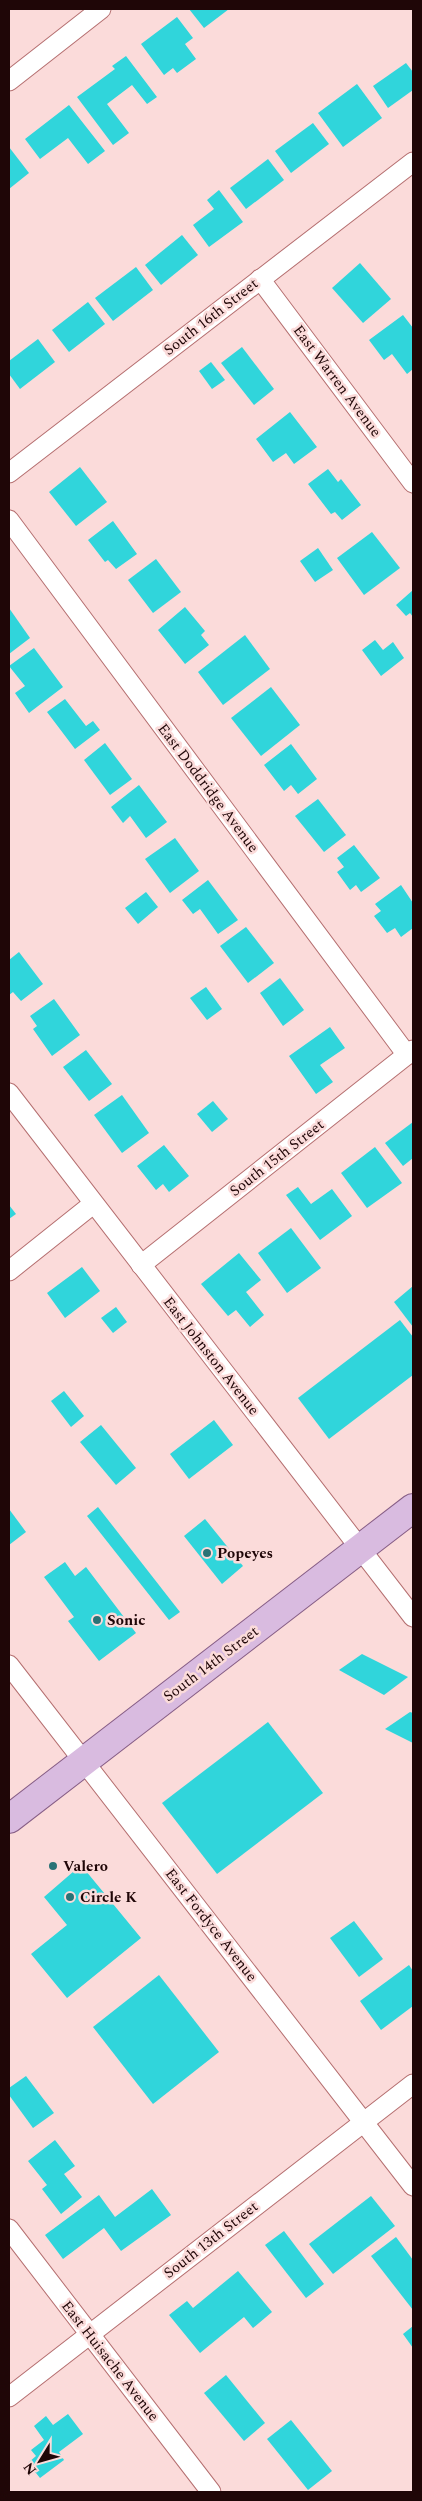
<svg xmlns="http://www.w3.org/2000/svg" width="422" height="2501" font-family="Spectral,serif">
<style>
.building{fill:#30d5db}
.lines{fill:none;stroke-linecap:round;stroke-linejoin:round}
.minor-casing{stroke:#b56f70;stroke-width:21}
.primary-casing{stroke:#875e86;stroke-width:30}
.minor{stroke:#fff;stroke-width:19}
.primary{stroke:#d9bbe0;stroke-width:28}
.poi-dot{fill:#297376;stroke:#fbdbda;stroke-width:2}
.labels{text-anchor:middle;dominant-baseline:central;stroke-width:5;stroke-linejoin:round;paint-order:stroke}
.street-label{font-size:15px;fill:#1f0607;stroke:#fbdbda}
.poi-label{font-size:15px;font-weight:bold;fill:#1f0607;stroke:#fbdbda;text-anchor:start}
</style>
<rect width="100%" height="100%" fill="#fbdbda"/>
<g class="building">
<polygon points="189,9 229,9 204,28"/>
<polygon points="177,17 193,38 185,44 196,59 177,73 173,68 164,75 141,44"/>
<polygon points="126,56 157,97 147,104 132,85 107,104 129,133 113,145 77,97 115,69 112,66"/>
<polygon points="406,63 413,72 413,90 388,108 373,86"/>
<polygon points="357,84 382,118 343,147 318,113"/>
<polygon points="69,105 105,151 88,164 68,138 40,159 25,139"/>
<polygon points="313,123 329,144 291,173 275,151"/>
<polygon points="9,147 29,173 9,189"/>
<polygon points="268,159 284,180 246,209 230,188"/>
<polygon points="219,190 243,222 209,247 193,225 214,209 207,200"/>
<polygon points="182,235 198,255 161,285 145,265"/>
<polygon points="360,263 391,299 363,323 332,288"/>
<polygon points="136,267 153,290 113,321 95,298"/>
<polygon points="88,302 105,324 69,352 52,330"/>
<polygon points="403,315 413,328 413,369 407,374 392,354 384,360 369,340"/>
<polygon points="38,339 55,362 20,389 9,374 9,361"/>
<polygon points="242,347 274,389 254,405 221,363"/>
<polygon points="211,362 225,380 212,389 199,371"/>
<polygon points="290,412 317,447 294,464 286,453 273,462 256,439"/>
<polygon points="80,467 107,502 76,526 49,492"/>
<polygon points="328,469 338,482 341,479 361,505 342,520 335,512 331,514 308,484"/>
<polygon points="113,521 137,554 116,569 108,560 105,562 88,540"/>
<polygon points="372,532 400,568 364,595 337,558"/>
<polygon points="318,548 333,570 315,582 300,561"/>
<polygon points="156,559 181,592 153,613 128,580"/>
<polygon points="413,590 413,617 410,613 406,616 396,605"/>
<polygon points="185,607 205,631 201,635 209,645 185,664 158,630"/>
<polygon points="9,608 30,638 9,654"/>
<polygon points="245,635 270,669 223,705 198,672"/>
<polygon points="375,640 383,650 393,642 404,658 381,676 362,650"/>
<polygon points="34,648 63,687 29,713 15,693 25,686 9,666"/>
<polygon points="271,687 300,725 261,756 231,718"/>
<polygon points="65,699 86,726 93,721 100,730 75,749 47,712"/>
<polygon points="105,743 132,779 110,795 84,760"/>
<polygon points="291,744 317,779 298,794 291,785 284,791 264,765"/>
<polygon points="139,785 167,822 146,838 130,816 123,823 111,807"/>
<polygon points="318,799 346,835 324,852 295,816"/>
<polygon points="175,838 199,871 170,893 145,859"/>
<polygon points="354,845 380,878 361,892 356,885 350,890 337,872 344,867 337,858"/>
<polygon points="208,880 238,920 218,934 200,909 193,914 182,900"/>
<polygon points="401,885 413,903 413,928 401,937 395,928 387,933 374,916 381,911 375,904"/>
<polygon points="146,892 158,907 138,924 125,908"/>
<polygon points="246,927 274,963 248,983 220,946"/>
<polygon points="19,952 43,984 21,1001 13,992 9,995 9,960"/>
<polygon points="280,978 304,1010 283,1026 260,993"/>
<polygon points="206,987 222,1009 207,1020 190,998"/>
<polygon points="54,999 80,1035 52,1056 33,1029 37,1026 30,1016"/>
<polygon points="330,1027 345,1048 320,1065 333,1082 316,1094 289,1056"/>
<polygon points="86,1050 112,1084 89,1101 63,1067"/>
<polygon points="122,1095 149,1133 122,1153 94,1115"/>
<polygon points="213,1101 228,1119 212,1132 197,1114"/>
<polygon points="413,1122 413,1158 403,1166 385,1143"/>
<polygon points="164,1145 189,1176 169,1192 163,1184 156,1190 137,1166"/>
<polygon points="375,1147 402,1183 367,1208 341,1173"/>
<polygon points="298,1187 311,1204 332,1189 352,1216 320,1240 286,1195"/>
<polygon points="9,1205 16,1214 9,1219"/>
<polygon points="291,1228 321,1268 287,1293 258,1253"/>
<polygon points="239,1253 261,1280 246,1292 264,1315 250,1327 236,1310 228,1316 201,1284"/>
<polygon points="82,1267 100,1291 65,1318 47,1293"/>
<polygon points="413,1286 413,1327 394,1302"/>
<polygon points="116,1307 127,1322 113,1333 101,1318"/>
<polygon points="400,1320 413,1337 413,1375 329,1439 298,1398"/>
<polygon points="64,1391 84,1416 71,1427 51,1401"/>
<polygon points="214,1420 233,1445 189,1479 170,1454"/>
<polygon points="101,1425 136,1468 116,1485 80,1442"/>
<polygon points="98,1507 180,1612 169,1620 87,1516"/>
<polygon points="9,1509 26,1532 9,1545"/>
<polygon points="205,1519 243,1566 222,1584 184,1536"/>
<polygon points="65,1562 75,1576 86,1567 136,1633 99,1661 68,1621 74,1617 44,1577"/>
<polygon points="362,1654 408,1677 384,1695 339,1670"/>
<polygon points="410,1712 413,1713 413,1743 385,1729"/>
<polygon points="268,1722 323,1793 217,1874 162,1803"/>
<polygon points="81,1865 141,1938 67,1998 31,1954 67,1925 44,1897"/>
<polygon points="354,1921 383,1959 359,1977 330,1938"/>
<polygon points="409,1965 413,1971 413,2006 381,2030 360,2001"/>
<polygon points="159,1975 219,2052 153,2104 93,2027"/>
<polygon points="26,2076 54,2113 33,2128 9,2095 9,2088"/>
<polygon points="55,2140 75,2166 64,2174 82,2197 61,2214 42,2189 47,2185 28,2161"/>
<polygon points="152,2189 171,2215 121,2251 104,2228 63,2259 45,2235 99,2195 115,2217"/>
<polygon points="371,2196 395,2226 333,2274 309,2244"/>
<polygon points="284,2231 324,2284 306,2298 265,2245"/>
<polygon points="396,2237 413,2260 413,2310 371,2256"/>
<polygon points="238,2271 272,2312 253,2328 244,2317 200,2353 169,2315 187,2301 193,2308"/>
<polygon points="413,2326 413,2348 403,2334"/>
<polygon points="226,2375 265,2423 244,2441 204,2393"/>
<polygon points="68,2414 83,2434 59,2452 64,2460 40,2478 28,2463 36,2456 31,2450 44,2440 34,2426 46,2416 53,2425"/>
<polygon points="291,2420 332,2471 308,2490 267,2439"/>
</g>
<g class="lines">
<g class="minor-casing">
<g id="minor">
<polyline points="9,81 101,9"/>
<polyline points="260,279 413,483"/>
<polyline points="9,473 413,162"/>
<polyline points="9,520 407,1055"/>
<polyline points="9,1093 413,1617"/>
<polyline points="141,1265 413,1050"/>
<polyline points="9,1271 93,1204"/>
<polyline points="9,1665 413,2186"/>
<polyline points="9,2229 211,2492"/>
<polyline points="9,2397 413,2084"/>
</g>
</g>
<g class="primary-casing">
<polyline id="primary" points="9,1819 413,1508"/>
</g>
<use href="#minor" class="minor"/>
<use href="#primary" class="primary"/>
</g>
<g class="poi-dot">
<circle cx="207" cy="1553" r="5"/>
<circle cx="97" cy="1620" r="5"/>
<circle cx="53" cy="1866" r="5"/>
<circle cx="70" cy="1897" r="5"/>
</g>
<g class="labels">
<g class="street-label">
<text transform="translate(211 317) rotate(-38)">South 16th Street</text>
<text transform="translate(337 381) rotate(53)">East Warren Avenue</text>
<text transform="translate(208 788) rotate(53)">East Doddridge Avenue</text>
<text transform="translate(277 1158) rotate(-38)">South 15th Street</text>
<text transform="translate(211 1356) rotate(52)">East Johnston Avenue</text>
<text transform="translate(211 1664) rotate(-37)">South 14th Street</text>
<text transform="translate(211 1925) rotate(52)">East Fordyce Avenue</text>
<text transform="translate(211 2240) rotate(-38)">South 13th Street</text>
<text transform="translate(110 2361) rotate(52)">East Huisache Avenue</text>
</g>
<g class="poi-label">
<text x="217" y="1553">Popeyes</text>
<text x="107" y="1620">Sonic</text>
<text x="63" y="1866">Valero</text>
<text x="80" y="1897">Circle K</text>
</g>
</g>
<rect width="422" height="2501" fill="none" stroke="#1f0607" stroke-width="20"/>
<g transform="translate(40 2461) rotate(233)" stroke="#fbdbda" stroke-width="4" paint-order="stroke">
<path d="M0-4L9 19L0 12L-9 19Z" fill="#1f0607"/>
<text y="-8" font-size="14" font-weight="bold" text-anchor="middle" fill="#1f0607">N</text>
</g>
</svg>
